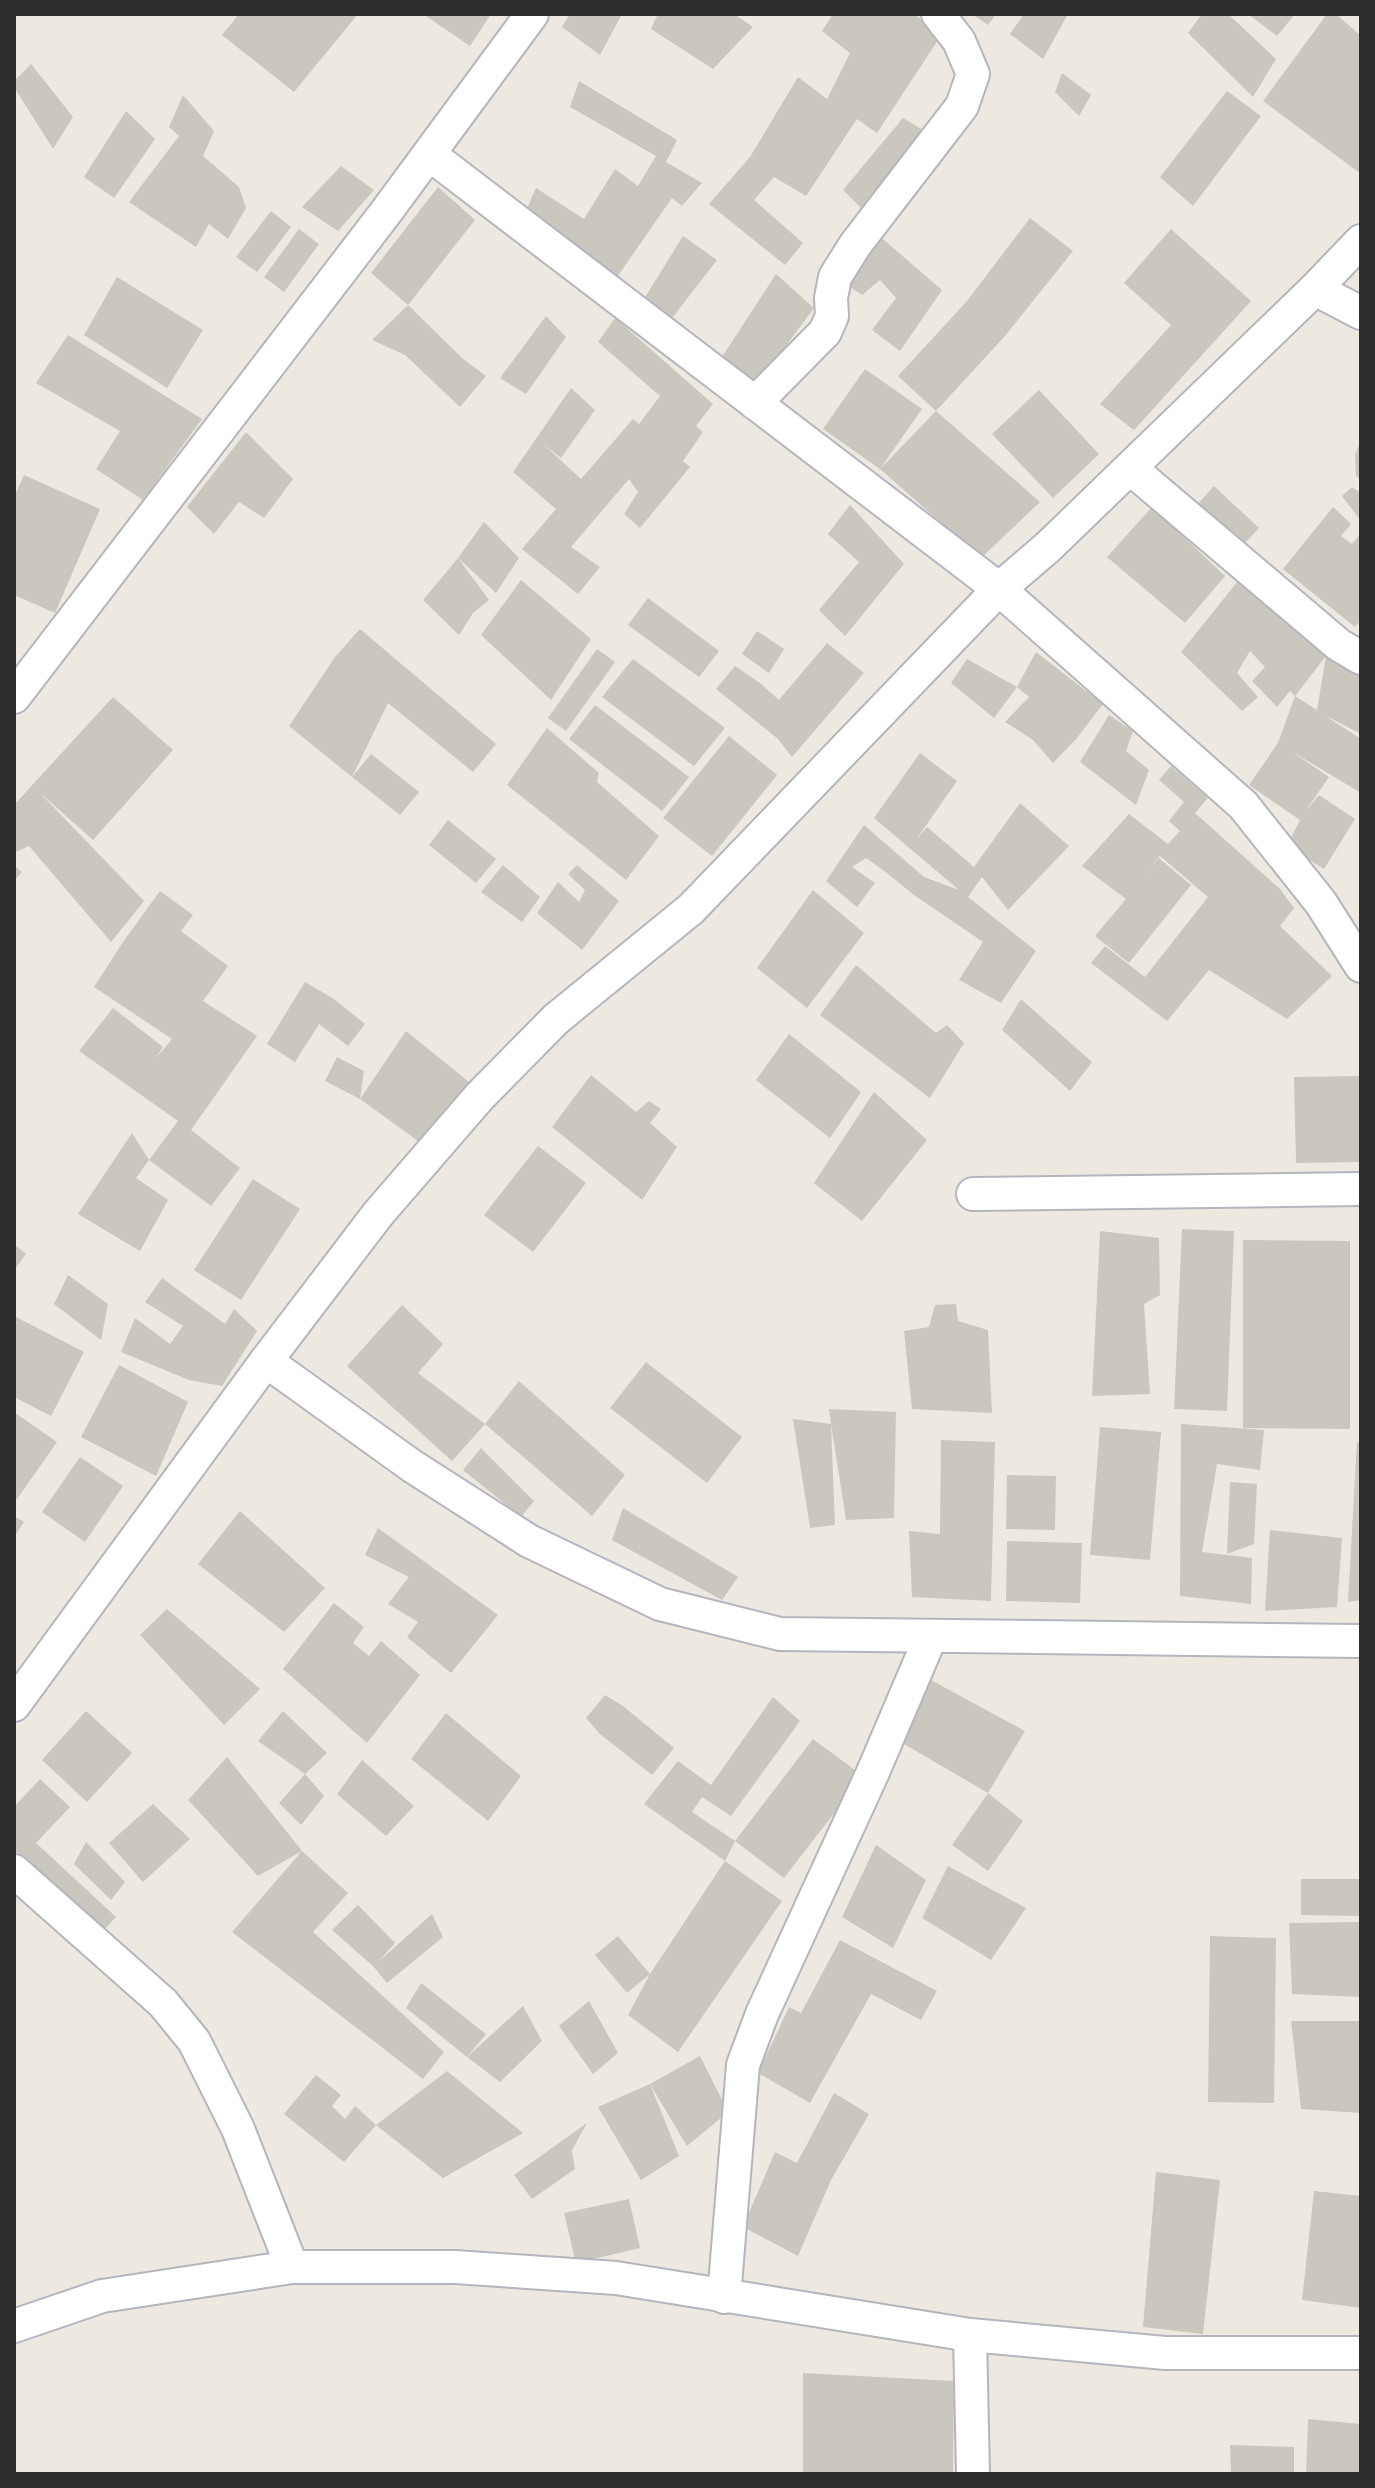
<svg xmlns="http://www.w3.org/2000/svg" width="1375" height="2488" font-family="'Public Sans',sans-serif">
<style>
.building{fill:#cac7be}
.lines{fill:none;stroke-linecap:round;stroke-linejoin:round}
.minor-casing{stroke:#b3b5bf;stroke-width:36}
.minor{stroke:#fff;stroke-width:32}
</style>
<rect width="100%" height="100%" fill="#eee9e0"/>
<g class="building">
<polygon points="239,14 358,14 294,92 222,35"/>
<polygon points="423,14 491,14 470,46"/>
<polygon points="570,14 622,14 600,55 562,27"/>
<polygon points="658,14 734,14 753,27 713,69 651,29"/>
<polygon points="833,14 915,14 940,37 877,133 857,119 806,196 774,177 754,200 803,243 785,265 709,204 750,157 798,77 827,99 850,53 822,31"/>
<polygon points="972,14 996,14 988,25"/>
<polygon points="1024,14 1068,14 1043,59 1010,34"/>
<polygon points="1202,14 1228,14 1276,59 1253,97 1188,33"/>
<polygon points="1248,14 1295,14 1277,36"/>
<polygon points="1327,14 1336,14 1361,36 1361,174 1263,101"/>
<polygon points="31,64 73,117 53,149 14,87 14,81"/>
<polygon points="1062,73 1091,95 1079,116 1055,92"/>
<polygon points="579,81 677,140 666,162 702,183 682,206 672,198 615,280 526,211 536,188 584,219 615,169 638,186 656,156 570,107"/>
<polygon points="1227,91 1261,116 1193,206 1160,177"/>
<polygon points="183,95 214,131 203,156 239,187 246,208 228,239 209,224 196,247 129,202 179,136 169,127"/>
<polygon points="126,111 155,139 114,198 84,177"/>
<polygon points="903,118 923,130 863,210 843,190"/>
<polygon points="341,166 374,190 338,231 302,207"/>
<polygon points="438,187 475,220 408,305 371,273"/>
<polygon points="271,211 291,227 257,272 236,257"/>
<polygon points="1030,218 1073,251 1005,336 936,411 898,376 967,301"/>
<polygon points="299,229 319,244 284,292 264,277"/>
<polygon points="1171,229 1251,301 1134,430 1100,404 1171,325 1124,283"/>
<polygon points="877,234 942,290 900,351 872,330 896,298 880,280 862,295 835,277"/>
<polygon points="683,236 717,260 669,322 644,299"/>
<polygon points="776,274 814,308 756,386 720,360"/>
<polygon points="117,277 203,330 167,388 84,335"/>
<polygon points="408,305 463,359 486,376 460,407 405,355 372,340"/>
<polygon points="546,316 566,337 526,394 500,378"/>
<polygon points="615,318 713,404 696,426 703,432 683,461 690,467 640,528 624,514 638,492 629,479 571,547 600,567 578,594 522,549 556,509 513,472 571,388 595,410 561,458 543,444 581,479 633,419 639,424 660,396 598,342"/>
<polygon points="68,335 202,419 143,500 96,469 120,431 36,383"/>
<polygon points="865,369 922,409 880,469 936,411 1040,502 981,558 880,469 823,429"/>
<polygon points="1039,390 1099,454 1053,498 992,434"/>
<polygon points="246,432 293,479 264,518 239,502 214,534 187,507"/>
<polygon points="1361,440 1361,479 1356,476 1355,455"/>
<polygon points="24,475 100,509 55,613 14,595 14,497"/>
<polygon points="1214,486 1259,528 1242,546 1197,505"/>
<polygon points="1352,487 1361,493 1361,521 1342,496"/>
<polygon points="850,505 904,564 845,636 819,610 859,562 828,534"/>
<polygon points="1152,507 1225,576 1185,623 1107,557"/>
<polygon points="1333,507 1351,524 1341,536 1352,544 1361,533 1361,620 1355,627 1283,569"/>
<polygon points="484,522 519,558 496,593 458,558"/>
<polygon points="458,558 489,600 473,613 459,635 423,600"/>
<polygon points="521,580 591,639 551,700 481,635"/>
<polygon points="1238,581 1326,656 1295,696 1290,691 1277,707 1252,681 1265,667 1250,651 1237,673 1258,697 1242,711 1181,652"/>
<polygon points="648,598 719,651 699,677 628,625"/>
<polygon points="360,629 496,744 473,772 388,703 352,777 371,754 419,792 400,815 352,777 289,726 335,657"/>
<polygon points="757,631 784,649 769,673 742,654"/>
<polygon points="827,643 864,673 792,757 778,739 716,689 735,666 760,683 779,700"/>
<polygon points="597,649 615,662 566,731 548,718"/>
<polygon points="1036,652 1103,704 1077,738 1053,763 1033,740 1005,722 1029,697 1017,687 994,718 951,683 967,659 1017,687"/>
<polygon points="1326,656 1361,676 1361,734 1324,715 1361,739 1361,793 1291,751 1329,777 1305,812 1319,795 1355,819 1324,869 1287,846 1300,820 1249,785 1278,743 1295,696 1317,710"/>
<polygon points="633,659 725,728 694,766 602,697"/>
<polygon points="113,697 173,750 93,840 39,792 144,901 111,942 29,846 14,853 14,805"/>
<polygon points="595,705 689,777 662,811 569,739"/>
<polygon points="1109,715 1133,731 1126,751 1149,770 1136,805 1080,762"/>
<polygon points="547,728 599,773 597,782 659,836 626,880 507,785"/>
<polygon points="729,736 777,775 712,856 663,818"/>
<polygon points="920,753 957,781 915,841 927,827 974,867 1020,803 1069,846 1008,910 982,877 968,897 1036,951 1001,1003 959,980 983,942 914,895 887,873 866,858 852,867 875,883 857,907 826,881 864,825 924,877 959,890 874,818"/>
<polygon points="1171,766 1208,798 1195,813 1280,889 1294,908 1280,926 1332,976 1287,1019 1209,970 1167,1021 1091,963 1105,946 1145,977 1208,897 1160,856 1143,876 1159,858 1191,885 1129,963 1095,936 1126,899 1082,866 1129,814 1168,844 1180,831 1169,821 1184,802 1159,780"/>
<polygon points="448,820 496,859 476,883 429,845"/>
<polygon points="14,865 22,872 14,881"/>
<polygon points="503,865 540,897 522,922 481,892"/>
<polygon points="577,865 619,901 582,950 537,913 558,882 579,902 585,890 568,874"/>
<polygon points="813,890 864,933 807,1008 757,968"/>
<polygon points="160,891 193,915 181,931 228,966 203,1001 257,1036 191,1130 240,1168 211,1206 149,1160 178,1121 79,1051 113,1008 163,1047 155,1059 172,1039 94,987 123,942"/>
<polygon points="856,965 936,1033 947,1025 964,1043 930,1098 820,1015"/>
<polygon points="305,982 334,999 365,1024 348,1046 319,1024 295,1062 267,1044"/>
<polygon points="1021,999 1092,1062 1070,1091 1002,1030"/>
<polygon points="406,1031 469,1082 418,1141 360,1099"/>
<polygon points="789,1034 861,1092 830,1138 756,1080"/>
<polygon points="337,1057 364,1071 360,1099 325,1081"/>
<polygon points="591,1075 636,1112 649,1101 661,1109 650,1123 677,1147 642,1200 552,1127"/>
<polygon points="1361,1076 1361,1162 1296,1163 1294,1077"/>
<polygon points="874,1092 927,1140 862,1221 814,1183"/>
<polygon points="132,1133 149,1160 136,1178 168,1200 140,1251 78,1214"/>
<polygon points="538,1146 586,1183 533,1252 484,1215"/>
<polygon points="253,1179 300,1209 241,1300 194,1270"/>
<polygon points="1182,1229 1234,1231 1227,1411 1174,1409"/>
<polygon points="1100,1231 1159,1238 1160,1295 1144,1304 1150,1394 1092,1396"/>
<polygon points="1243,1240 1350,1241 1350,1429 1243,1428"/>
<polygon points="14,1244 26,1254 14,1270"/>
<polygon points="68,1275 108,1304 101,1340 54,1304"/>
<polygon points="162,1278 225,1324 234,1309 257,1331 222,1386 189,1380 121,1352 135,1318 170,1344 183,1326 145,1302"/>
<polygon points="956,1304 958,1321 988,1330 992,1413 912,1409 904,1331 929,1327 935,1305"/>
<polygon points="402,1305 443,1344 418,1373 485,1424 452,1461 347,1366"/>
<polygon points="16,1317 84,1352 51,1416 14,1397"/>
<polygon points="646,1362 742,1437 707,1483 610,1408"/>
<polygon points="119,1365 188,1402 156,1476 81,1437"/>
<polygon points="519,1381 625,1475 592,1516 485,1424"/>
<polygon points="829,1409 896,1412 894,1518 846,1520 831,1424 835,1525 810,1528 793,1419 831,1424"/>
<polygon points="14,1412 57,1442 17,1499 14,1497"/>
<polygon points="1181,1424 1264,1430 1260,1470 1217,1464 1202,1552 1252,1558 1251,1604 1180,1596"/>
<polygon points="1100,1427 1161,1432 1150,1560 1090,1555"/>
<polygon points="941,1440 995,1442 991,1601 912,1597 909,1531 940,1534"/>
<polygon points="1357,1442 1361,1443 1361,1600 1348,1602"/>
<polygon points="481,1448 534,1501 521,1517 463,1470"/>
<polygon points="80,1457 123,1486 85,1542 42,1512"/>
<polygon points="1007,1475 1056,1476 1055,1530 1006,1529"/>
<polygon points="1230,1482 1257,1484 1254,1544 1227,1554"/>
<polygon points="623,1508 738,1577 722,1600 612,1540"/>
<polygon points="240,1511 325,1588 284,1632 198,1564"/>
<polygon points="14,1516 24,1522 14,1537"/>
<polygon points="378,1528 498,1615 451,1673 407,1637 418,1622 388,1604 409,1577 365,1555"/>
<polygon points="1270,1530 1342,1538 1337,1607 1265,1611"/>
<polygon points="1007,1541 1082,1543 1080,1603 1006,1601"/>
<polygon points="334,1603 364,1627 353,1643 369,1656 381,1641 420,1675 367,1743 283,1669"/>
<polygon points="167,1609 260,1689 224,1725 140,1635"/>
<polygon points="931,1680 1025,1731 988,1793 904,1744"/>
<polygon points="605,1695 623,1706 674,1748 652,1775 600,1734 586,1718"/>
<polygon points="773,1697 800,1721 731,1816 702,1797 692,1812 735,1841 725,1861 644,1804 678,1761 711,1785"/>
<polygon points="86,1711 132,1753 87,1802 42,1760"/>
<polygon points="283,1711 327,1753 305,1774 258,1741"/>
<polygon points="446,1713 521,1776 488,1821 411,1759"/>
<polygon points="813,1739 863,1776 784,1878 735,1841"/>
<polygon points="227,1757 302,1851 258,1876 188,1800"/>
<polygon points="362,1760 414,1806 386,1836 337,1794"/>
<polygon points="305,1774 324,1796 301,1825 279,1803"/>
<polygon points="40,1779 70,1807 36,1843 116,1917 102,1932 14,1850 14,1807"/>
<polygon points="988,1793 1023,1821 988,1871 952,1845"/>
<polygon points="153,1804 190,1839 143,1882 109,1843"/>
<polygon points="86,1842 125,1882 111,1900 74,1864"/>
<polygon points="876,1845 926,1880 893,1948 842,1917"/>
<polygon points="302,1851 348,1893 313,1932 444,2052 423,2079 232,1932"/>
<polygon points="725,1861 782,1901 678,2052 628,2015 650,1974 627,1993 595,1955 618,1936 650,1974"/>
<polygon points="948,1866 1026,1908 991,1960 922,1918"/>
<polygon points="1301,1879 1361,1879 1361,1916 1301,1915"/>
<polygon points="358,1905 395,1943 378,1962 432,1914 443,1937 387,1983 373,1966 332,1930"/>
<polygon points="1361,1922 1361,1997 1292,1994 1289,1923"/>
<polygon points="1210,1936 1276,1938 1274,2103 1208,2102"/>
<polygon points="840,1940 937,1991 921,2020 871,1994 810,2103 758,2073 789,2007 801,2013"/>
<polygon points="421,1983 486,2034 467,2057 523,2006 542,2041 500,2082 467,2057 406,2008"/>
<polygon points="589,2001 618,2053 593,2074 559,2026"/>
<polygon points="1291,2021 1361,2021 1361,2113 1301,2109"/>
<polygon points="700,2056 728,2112 687,2146 650,2084 679,2156 641,2180 598,2107 650,2084"/>
<polygon points="447,2071 523,2133 443,2178 376,2125 344,2162 284,2114 316,2075 341,2095 332,2106 345,2119 355,2106 376,2125"/>
<polygon points="834,2093 869,2114 831,2180 798,2256 743,2227 775,2152 797,2163"/>
<polygon points="587,2123 572,2150 575,2169 532,2199 514,2175"/>
<polygon points="1156,2172 1220,2180 1203,2334 1143,2327"/>
<polygon points="1314,2191 1361,2196 1361,2308 1302,2300"/>
<polygon points="629,2199 640,2248 576,2263 564,2213"/>
<polygon points="803,2373 954,2381 953,2474 803,2474"/>
<polygon points="1308,2419 1361,2424 1361,2474 1306,2474"/>
<polygon points="1230,2445 1294,2447 1294,2474 1231,2474"/>
</g>
<g class="lines">
<g class="minor-casing">
<g id="minor">
<polyline points="429,154 999,589 1243,805 1321,903 1361,966"/>
<polyline points="1315,289 1361,241"/>
<polyline points="755,403 825,332 832,316 831,298 835,277 855,245 962,106 973,74 959,41 938,14"/>
<polyline points="1130,468 1339,645 1361,658"/>
<polyline points="14,697 386,212 532,14"/>
<polyline points="973,1194 1361,1189"/>
<polyline points="266,1361 412,1466 529,1541 660,1604 780,1634 1361,1641"/>
<polyline points="14,1705 266,1361 378,1214 480,1096 556,1019 691,909 999,589 1048,547 1315,289 1361,313"/>
<polyline points="14,1871 163,2003 194,2041 238,2129 292,2267"/>
<polyline points="724,2297 743,2065 762,2014 873,1772 931,1636"/>
<polyline points="14,2326 102,2296 292,2267 455,2267 616,2278 970,2335 1165,2353 1361,2353"/>
<polyline points="970,2335 973,2474"/>
</g>
</g>
<use href="#minor" class="minor"/>
</g>
<rect width="1375" height="2488" fill="none" stroke="#2d2d2d" stroke-width="32"/>
</svg>
